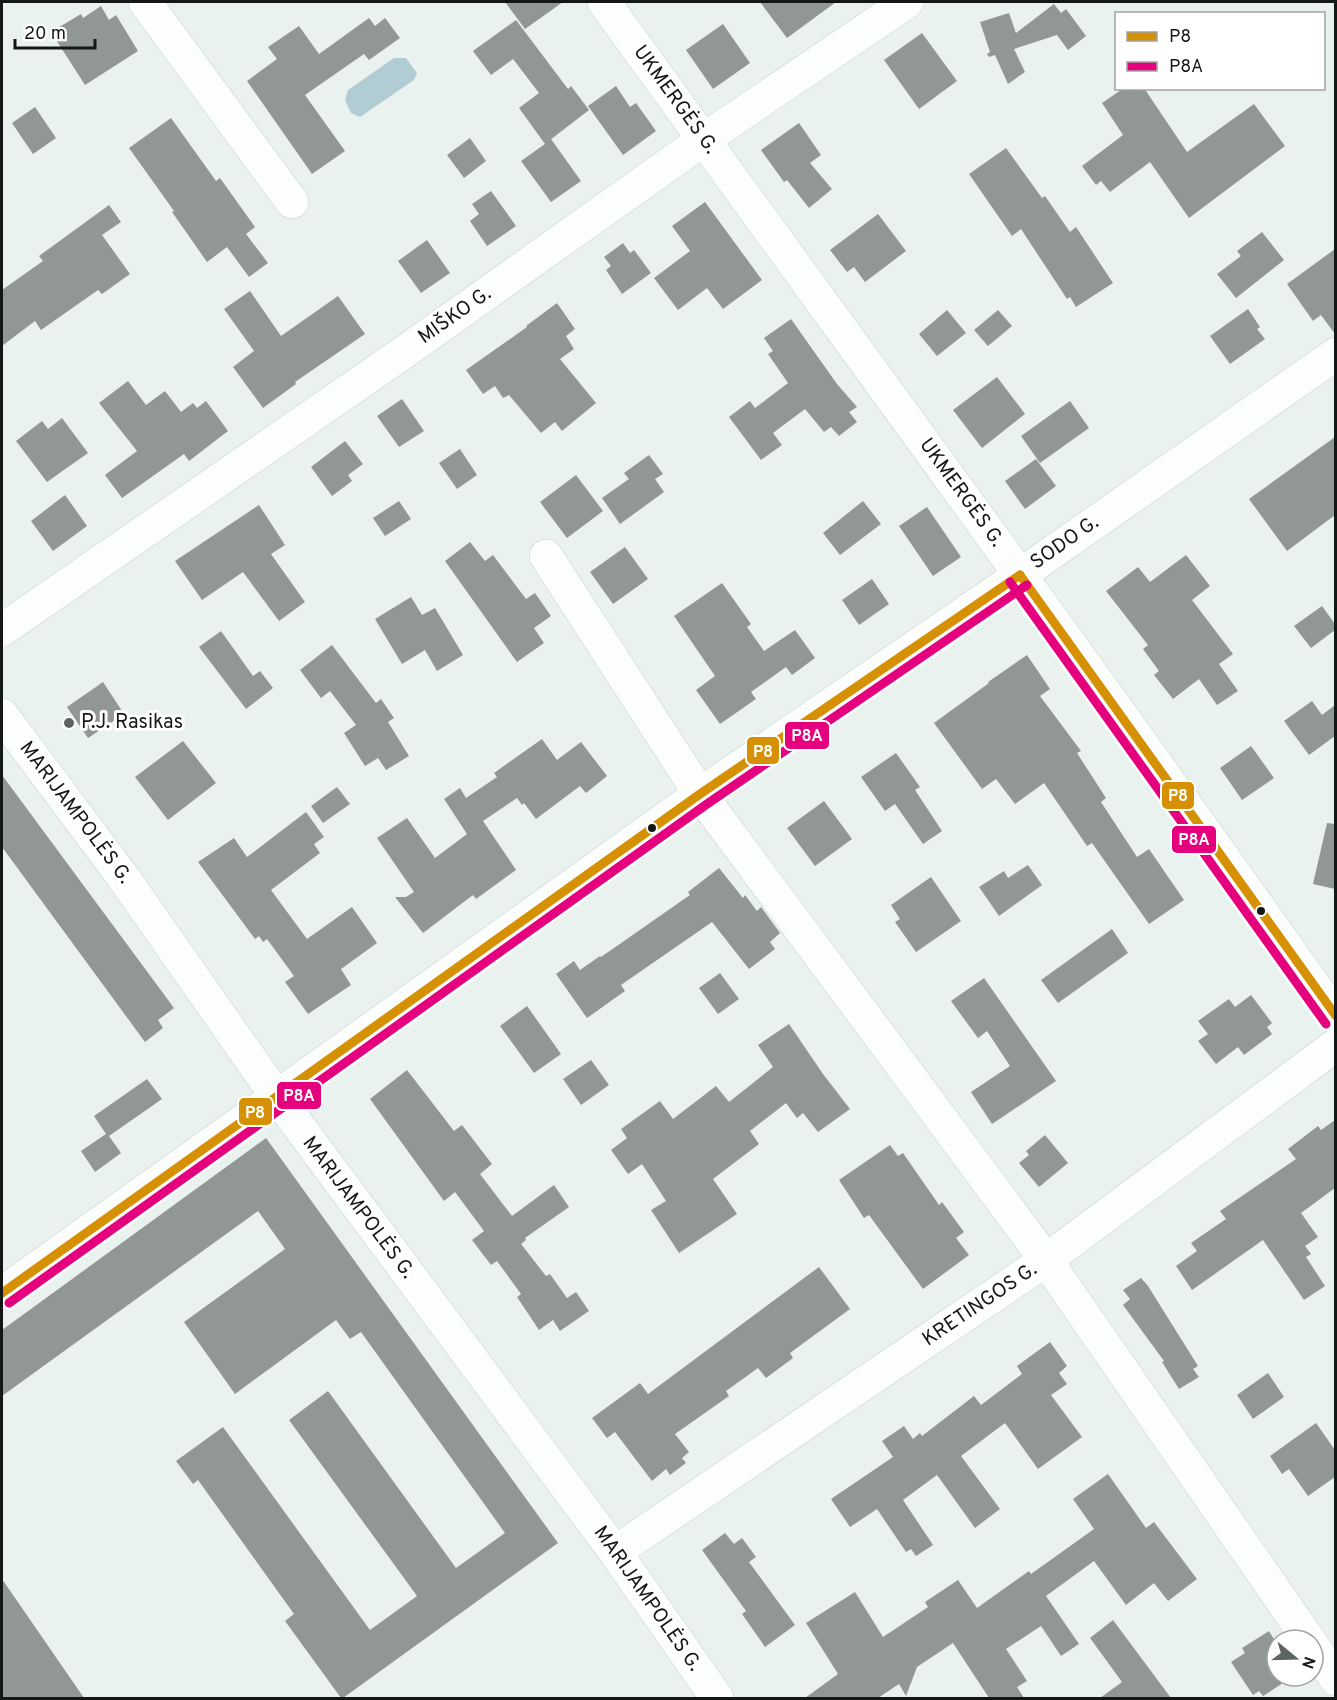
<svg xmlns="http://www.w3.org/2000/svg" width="1337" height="1700" font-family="Overpass,sans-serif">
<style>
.water{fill:#b1ccd2}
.building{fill:#919794}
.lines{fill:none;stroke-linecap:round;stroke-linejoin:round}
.minor-casing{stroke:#c9cfcd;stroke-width:34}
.minor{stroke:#fcfdfd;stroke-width:33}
.bus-1-casing{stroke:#fff;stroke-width:14}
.bus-2-casing{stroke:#fff;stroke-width:14}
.bus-1{stroke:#d59103;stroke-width:9}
.bus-2{stroke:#e5007d;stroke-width:9}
.poi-dot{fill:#5e6462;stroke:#fff;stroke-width:2}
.bus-dot{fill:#131816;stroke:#fff;stroke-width:2}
.labels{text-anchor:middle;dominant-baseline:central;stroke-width:6;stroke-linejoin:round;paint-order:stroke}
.street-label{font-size:20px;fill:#131816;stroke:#fff}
.poi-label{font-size:20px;fill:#131816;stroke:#fff;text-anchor:start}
.line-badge{stroke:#fff;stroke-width:2}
.badge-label{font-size:16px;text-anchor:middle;font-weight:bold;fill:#fff}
</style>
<rect width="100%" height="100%" fill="#eaf2ef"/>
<polygon class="water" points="394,58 406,58 417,73 414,80 360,117 351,113 345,100 348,90"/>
<g class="building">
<polygon points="505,2 563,2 525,29"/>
<polygon points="760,2 836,2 787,38"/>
<polygon points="1054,4 1061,13 1066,9 1086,36 1068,50 1057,35 1014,49 1025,72 1008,84 995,55 989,57 987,54 990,52 980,22 1009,13 1016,33"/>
<polygon points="101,6 109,20 116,15 138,51 85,85 51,32 81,14 83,18"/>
<polygon points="369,18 375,26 385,18 400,38 369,60 364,54 305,95 345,151 312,174 247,81 277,59 268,47 299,26 319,54"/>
<polygon points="516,20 568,89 571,86 589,110 550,140 551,139 581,181 551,202 521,161 545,144 519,108 539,93 513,59 491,75 473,51"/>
<polygon points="723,24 750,63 713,89 686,50"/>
<polygon points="922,33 957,81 919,109 884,60"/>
<polygon points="616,86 630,107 636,103 656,131 623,155 588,106"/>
<polygon points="1124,88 1144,88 1187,152 1254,104 1285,146 1189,218 1150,162 1110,192 1101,181 1096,185 1082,166 1123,135 1102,103"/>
<polygon points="35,107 56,138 33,154 12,123"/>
<polygon points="171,118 216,181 220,178 255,227 246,234 268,263 249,277 227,247 207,262 172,212 174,211 129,148"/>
<polygon points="799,123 821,155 810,163 832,189 809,208 787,180 784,182 761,150"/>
<polygon points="470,138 486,161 464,178 447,155"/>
<polygon points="1006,148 1042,198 1045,196 1070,232 1076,227 1113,283 1076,307 1070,297 1067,299 1021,229 1012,236 969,174"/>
<polygon points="491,191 516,226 487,246 470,221 479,214 472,204"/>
<polygon points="705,202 762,280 723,309 707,288 678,310 654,278 690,251 672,226"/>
<polygon points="109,205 121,222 102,235 130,274 102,294 98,290 41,330 35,321 2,346 2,290 43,261 39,256"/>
<polygon points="878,214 906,251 865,282 854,267 847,272 830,250"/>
<polygon points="1262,232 1284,260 1236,298 1217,274 1241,256 1237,251"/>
<polygon points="427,240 450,273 421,293 398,261"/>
<polygon points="623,243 630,253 634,250 651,273 622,294 606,270 611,266 604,257"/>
<polygon points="1335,249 1335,334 1321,315 1313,321 1287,284"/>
<polygon points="250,291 281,336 338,296 365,334 295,382 296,384 263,408 233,367 254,351 224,309"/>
<polygon points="557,303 575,329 566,336 574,349 560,359 596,403 562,431 555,422 541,433 509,395 503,398 495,386 483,394 466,370 527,327 526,326"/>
<polygon points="1248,309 1260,327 1257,329 1265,339 1230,364 1210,336"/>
<polygon points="947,310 966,333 937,356 919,334"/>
<polygon points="998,310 1012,326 988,346 974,330"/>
<polygon points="791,319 837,384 857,407 849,412 857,422 839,436 831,427 824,432 805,409 773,433 782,445 761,460 729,417 750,401 755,408 788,383 768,354 773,351 764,338"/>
<polygon points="997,377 1025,414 982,448 953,410"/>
<polygon points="128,381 146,405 165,391 181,412 193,403 197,408 206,401 228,431 189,461 184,454 122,498 105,475 137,451 99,403"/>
<polygon points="402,399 424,431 399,447 377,416"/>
<polygon points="1070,401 1089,428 1040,463 1021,436"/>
<polygon points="62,418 88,453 47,482 16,441 42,421 48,429"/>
<polygon points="1335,437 1335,515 1287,551 1249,499"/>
<polygon points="345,441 363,464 348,475 352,481 332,496 311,467"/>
<polygon points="460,449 477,475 457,489 439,463"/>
<polygon points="649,455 663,474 655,479 664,492 620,524 602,498 629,479 624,473"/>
<polygon points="1036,459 1056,486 1025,509 1005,481"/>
<polygon points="576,475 603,511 567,538 540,502"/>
<polygon points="65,495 87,526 53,551 31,521"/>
<polygon points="399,501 411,519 385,536 373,518"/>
<polygon points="863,501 881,524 840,555 823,533"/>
<polygon points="259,505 285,545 271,554 305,602 279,621 243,572 202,600 175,561"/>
<polygon points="927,507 961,557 933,576 899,526"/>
<polygon points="470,542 485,561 493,555 526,599 535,593 551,616 534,628 544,643 517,662 445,561"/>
<polygon points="625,547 648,579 613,604 590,572"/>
<polygon points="1186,555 1210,586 1192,600 1233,654 1219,664 1238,691 1217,705 1199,679 1173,699 1154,675 1159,671 1143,649 1148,645 1106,591 1138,567 1150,582"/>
<polygon points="872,579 889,604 859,625 842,600"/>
<polygon points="722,583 751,624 747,627 764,651 795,630 815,658 792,675 786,667 751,692 756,699 720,724 696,690 715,676 674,616"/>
<polygon points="411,597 422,615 435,608 463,655 437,671 425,650 402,664 375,619"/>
<polygon points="1322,606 1335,624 1335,630 1311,648 1294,626"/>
<polygon points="221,631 253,676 260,671 273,688 246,709 199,647"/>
<polygon points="332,645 376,703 381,699 394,718 388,722 409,756 386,770 378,758 365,766 344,733 356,725 330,691 321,698 300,670"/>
<polygon points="1027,655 1050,689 1040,696 1081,751 1077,753 1106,798 1101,802 1137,857 1149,849 1184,900 1149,924 1092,843 1087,846 1044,783 1015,804 996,779 982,789 934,723 989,683 988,682"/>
<polygon points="103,682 124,714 88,738 67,707"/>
<polygon points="1312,701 1322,715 1335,705 1335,736 1309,755 1284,721"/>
<polygon points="542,739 557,760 581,742 607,776 586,793 580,786 536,819 524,803 522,805 517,798 483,821 516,870 476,899 473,895 423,933 395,897 406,897 414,892 377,838 407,818 435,858 467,834 444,799 460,788 466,798 497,777 494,773"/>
<polygon points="183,741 216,783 168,820 135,777"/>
<polygon points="1251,746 1274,778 1242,800 1220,768"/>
<polygon points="896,753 920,787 915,790 942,831 923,844 895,804 885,811 861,777"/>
<polygon points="2,775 174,1008 158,1020 163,1028 145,1042 2,847"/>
<polygon points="337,787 350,804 323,823 311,806"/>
<polygon points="824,801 852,839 815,866 787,828"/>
<polygon points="306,812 324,837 314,844 320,853 271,890 307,939 352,907 377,943 341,969 351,985 308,1014 285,982 294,976 267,939 263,942 259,936 255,939 198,862 234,838 247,857"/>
<polygon points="1327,823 1335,824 1335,889 1313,884"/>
<polygon points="1028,865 1042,885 999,916 979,887 1004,871 1008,878"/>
<polygon points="719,868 743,898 745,895 757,911 761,907 780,933 770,942 775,949 749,969 712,922 621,985 625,991 587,1018 556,974 574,961 580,970 600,956 601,957 690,895 688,892"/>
<polygon points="931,877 961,921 916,952 895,922 900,919 891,905"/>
<polygon points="1112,929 1128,953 1058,1003 1041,980"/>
<polygon points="720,973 739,999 718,1014 699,988"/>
<polygon points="984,978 1056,1081 992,1124 971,1092 1010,1066 987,1031 978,1038 951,1001"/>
<polygon points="1251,995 1272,1023 1267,1027 1272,1034 1244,1055 1238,1047 1216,1064 1198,1041 1208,1034 1198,1021 1229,999 1235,1007"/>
<polygon points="527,1006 561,1054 534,1073 500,1026"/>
<polygon points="789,1024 823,1074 850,1109 818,1132 803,1113 797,1118 786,1103 750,1131 759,1144 713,1179 737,1214 679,1253 651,1210 666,1201 642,1164 628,1174 611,1150 627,1138 621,1129 660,1101 673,1119 716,1086 729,1102 773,1067 758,1045"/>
<polygon points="591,1060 609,1085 581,1105 563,1079"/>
<polygon points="407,1070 454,1131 462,1125 492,1164 480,1174 512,1216 554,1185 569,1207 525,1238 526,1240 521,1244 546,1276 550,1274 567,1298 576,1292 589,1311 560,1331 553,1320 539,1330 517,1297 521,1294 497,1261 491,1265 472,1240 484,1231 455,1192 444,1201 370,1099"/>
<polygon points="147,1079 162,1099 109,1136 121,1153 95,1172 81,1151 106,1134 94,1116"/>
<polygon points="1335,1120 1335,1188 1301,1213 1318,1237 1305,1246 1311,1254 1306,1257 1325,1286 1304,1300 1263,1240 1192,1290 1176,1266 1197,1251 1191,1243 1226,1219 1220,1211 1296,1159 1288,1149 1318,1126 1321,1130"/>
<polygon points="1045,1135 1068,1163 1039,1187 1019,1163 1029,1155 1026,1151"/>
<polygon points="266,1138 558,1543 343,1698 341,1698 285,1621 294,1614 198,1480 193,1484 176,1461 223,1427 370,1630 417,1596 289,1420 328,1391 456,1568 505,1533 361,1332 350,1339 336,1320 235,1394 184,1322 285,1249 258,1211 2,1396 2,1330"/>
<polygon points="890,1145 898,1156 903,1153 939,1205 942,1202 964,1232 956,1238 969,1255 923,1289 869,1215 864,1218 839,1180"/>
<polygon points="819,1267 850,1309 790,1353 793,1358 766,1378 758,1368 726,1391 729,1396 675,1434 689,1452 682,1458 686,1463 670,1475 666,1469 652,1481 615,1432 607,1438 592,1418 640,1383 648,1394"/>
<polygon points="1141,1278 1148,1286 1198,1366 1193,1369 1199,1377 1179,1389 1162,1362 1164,1361 1123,1305 1130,1299 1123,1290"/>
<polygon points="1050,1342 1067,1366 1059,1373 1067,1384 1051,1395 1082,1437 1038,1469 1005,1423 961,1456 1000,1509 975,1528 937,1475 903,1500 933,1545 916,1556 911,1549 906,1552 877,1509 850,1527 831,1499 893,1457 882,1441 904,1426 913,1439 920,1433 922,1436 974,1396 981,1405 1022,1374 1017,1366"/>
<polygon points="1268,1373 1284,1397 1253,1419 1237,1395"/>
<polygon points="1316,1423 1335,1450 1335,1477 1308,1496 1289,1469 1282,1474 1270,1456"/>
<polygon points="1108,1474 1146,1528 1154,1522 1197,1579 1168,1601 1154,1583 1126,1605 1094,1561 1046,1596 1079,1644 1061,1656 1041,1626 1006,1649 1027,1681 1017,1687 1024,1698 989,1698 953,1643 917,1667 906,1696 899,1684 878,1698 805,1698 838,1674 806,1623 855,1592 883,1637 928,1607 925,1602 958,1580 977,1608 1029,1571 1031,1574 1094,1529 1073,1499"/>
<polygon points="725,1533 734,1544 742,1538 756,1557 749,1562 795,1625 765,1647 742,1614 746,1611 702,1550"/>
<polygon points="2,1579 84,1698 2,1698"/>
<polygon points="1113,1620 1171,1698 1100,1698 1122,1682 1090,1638"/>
<polygon points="1269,1631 1277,1644 1277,1676 1282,1676 1286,1681 1263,1696 1259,1691 1253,1695 1231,1662 1245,1653 1242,1648"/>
</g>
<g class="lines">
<g class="minor-casing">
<g id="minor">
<polyline points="145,2 292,202"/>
<path d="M 604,2 C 848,340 1096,675 1336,1017"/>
<polyline points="546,556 700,794 1046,1260 1309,1640"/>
<polyline points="2,630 400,355 703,140 907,2"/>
<polyline points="2,715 123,877 277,1097 615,1552 717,1698"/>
<polyline points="2,1293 700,794 1020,575 1336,354"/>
<polyline points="615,1552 1046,1260 1336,1045"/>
<polyline points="1313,1646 1336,1679"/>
</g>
</g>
<use href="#minor" class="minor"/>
<g class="bus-1-casing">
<g id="bus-1">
<polyline points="1020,575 1336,1016"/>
<polyline points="2,1293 700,794 1020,575"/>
</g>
</g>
<g class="bus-2-casing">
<g id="bus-2">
<polyline points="1010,582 1326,1024"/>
<polyline points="9,1303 707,804 1027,585"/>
</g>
</g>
<use href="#bus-1" class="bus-1"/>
<use href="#bus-2" class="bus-2"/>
</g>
<circle class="poi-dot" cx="69" cy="723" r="6"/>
<g class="bus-dot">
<circle cx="652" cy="828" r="5"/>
<circle cx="1261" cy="911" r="5"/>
</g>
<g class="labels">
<g class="street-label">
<text transform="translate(675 100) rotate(54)">UKMERGĖS G.</text>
<text transform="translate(455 316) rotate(-35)">MIŠKO G.</text>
<text transform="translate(961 493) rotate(54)">UKMERGĖS G.</text>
<text transform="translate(1065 543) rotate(-35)">SODO G.</text>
<text transform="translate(75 813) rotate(53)">MARIJAMPOLĖS G.</text>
<text transform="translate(358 1208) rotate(53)">MARIJAMPOLĖS G.</text>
<text transform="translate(980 1305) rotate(-34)">KRETINGOS G.</text>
<text transform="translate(647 1599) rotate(55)">MARIJAMPOLĖS G.</text>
</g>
<g class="poi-label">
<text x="81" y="723">P.J. Rasikas</text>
</g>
</g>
<g class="line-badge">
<rect x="784" y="721" width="46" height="29" rx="6" fill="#e5007d"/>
<rect x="746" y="736" width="34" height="29" rx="6" fill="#d59103"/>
<rect x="1161" y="781" width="34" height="29" rx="6" fill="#d59103"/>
<rect x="1171" y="825" width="46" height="29" rx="6" fill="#e5007d"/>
<rect x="276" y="1081" width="46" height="29" rx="6" fill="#e5007d"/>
<rect x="238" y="1097" width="35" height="29" rx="6" fill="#d59103"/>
</g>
<g class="badge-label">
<text x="807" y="741">P8A</text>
<text x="763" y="757">P8</text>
<text x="1178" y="801">P8</text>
<text x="1194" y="845">P8A</text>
<text x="299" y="1101">P8A</text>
<text x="255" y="1118">P8</text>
</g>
<rect width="1337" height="1700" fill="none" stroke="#131816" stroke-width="6"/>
<rect x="1115" y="12" width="210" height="78" fill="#ffffff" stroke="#a1a3a2" stroke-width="1.5"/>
<rect x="1127" y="32" width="30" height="9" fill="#d59103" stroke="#a1a3a2" stroke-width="1.5"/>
<text x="1169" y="42" font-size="18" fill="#131816">P8</text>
<rect x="1127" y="62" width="30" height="9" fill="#e5007d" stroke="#a1a3a2" stroke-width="1.5"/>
<text x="1169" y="72" font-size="18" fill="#131816">P8A</text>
<g transform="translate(1295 1658) rotate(109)"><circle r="28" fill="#ffffff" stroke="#a1a3a2" stroke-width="1.5"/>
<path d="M0-4.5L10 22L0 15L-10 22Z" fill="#5e6462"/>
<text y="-9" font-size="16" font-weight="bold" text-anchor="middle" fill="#131816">N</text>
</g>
<path d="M15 39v9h80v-9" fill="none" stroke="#131816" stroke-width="3"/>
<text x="24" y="39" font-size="18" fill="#131816" stroke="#ffffff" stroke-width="4.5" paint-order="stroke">20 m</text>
</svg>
